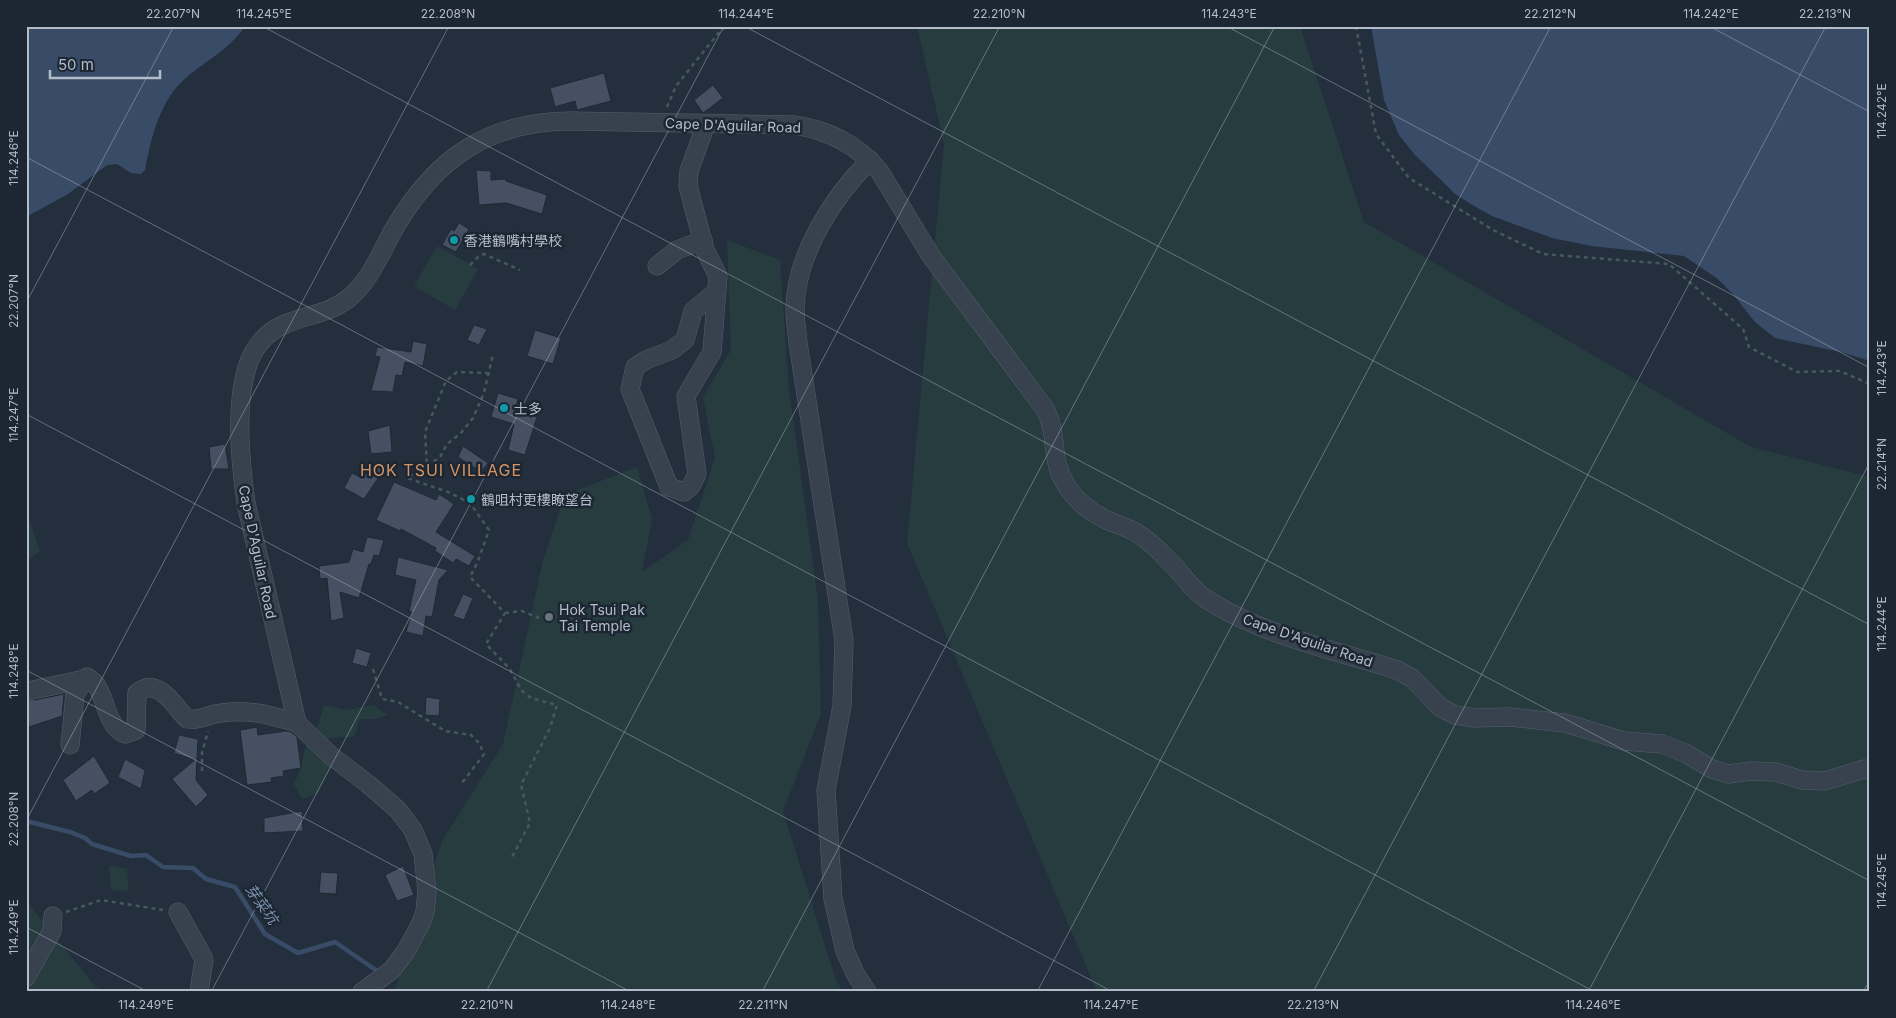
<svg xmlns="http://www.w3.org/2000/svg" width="1896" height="1018" font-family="Inter,'Noto Sans TC',sans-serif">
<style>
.green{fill:#263c3f}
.water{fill:#394c67}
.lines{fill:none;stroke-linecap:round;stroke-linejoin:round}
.stream{stroke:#394c67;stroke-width:4.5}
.building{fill:#455162;stroke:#1f2835}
.minor-casing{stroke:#565f6c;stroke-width:19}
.path{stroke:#44595c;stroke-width:2.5;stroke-dasharray:4 4;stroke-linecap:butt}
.minor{stroke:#38414e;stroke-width:18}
.ticks{fill:none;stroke:#b4bcc9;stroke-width:1;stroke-opacity:0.45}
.culture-dot{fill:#0f9aa8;stroke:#1d2633;stroke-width:2}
.worship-dot{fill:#6b7280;stroke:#1d2633;stroke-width:2}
.labels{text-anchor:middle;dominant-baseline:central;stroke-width:5;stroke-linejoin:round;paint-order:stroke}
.street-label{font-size:14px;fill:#b4bcc9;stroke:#1d2633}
.poi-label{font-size:14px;fill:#b4bcc9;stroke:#1d2633;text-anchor:start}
.water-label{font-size:15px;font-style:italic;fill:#7c92b1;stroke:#1d2633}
.quarter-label{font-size:16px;letter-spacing:1px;fill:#d59563;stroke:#1d2633}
.neatline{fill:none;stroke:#b4bcc9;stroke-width:2}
.ticks-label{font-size:12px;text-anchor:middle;fill:#b4bcc9}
</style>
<rect width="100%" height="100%" fill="#242f3e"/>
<g class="green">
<polygon points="917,26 1300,26 1364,222 1751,447 1870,477 1870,992 1097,992 907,543 944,144"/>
<polygon points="727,240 780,260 789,389 818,600 821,714 783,811 836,981 844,992 394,992 442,841 503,744 543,560 565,495 637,467 652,519 642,572 688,540 715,458 703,397 731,350"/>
<polygon points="437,246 478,269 455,310 414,286"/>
<polygon points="26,510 40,551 26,561"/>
<polygon points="324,705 346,710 373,705 388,715 375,719 360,719 354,737 328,738 335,759 317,794 302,799 294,784 301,768 305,747 318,725"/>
<polygon points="109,865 127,869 129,891 111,890"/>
<polygon points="26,901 96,987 105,992 26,992"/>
</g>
<g class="water">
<path d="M 26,26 L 245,26 C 231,48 207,60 187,77 C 160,99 151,138 145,170 L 141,174 L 131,173 L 117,164 L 107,165 L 68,194 L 26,217 Z"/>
<polygon points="1371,26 1870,26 1870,361 1841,352 1775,338 1755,322 1732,293 1718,279 1684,256 1592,246 1552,238 1492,216 1469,203 1455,194 1439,178 1415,155 1399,135 1384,100"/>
</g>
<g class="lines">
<polyline class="stream" points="26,821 70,832 85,838 92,844 131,856 146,855 163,867 193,868 206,879 235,887 265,934 298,953 335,942 380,973"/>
</g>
<g class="building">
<polygon points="604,73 611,101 577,110 575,101 555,107 550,88"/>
<polygon points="713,85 723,98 703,113 694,100"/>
<polygon points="476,170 491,171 491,180 506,179 506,181 547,195 542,214 506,203 479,205"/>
<polygon points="459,223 469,229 456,252 442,245 451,229 454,231"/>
<polygon points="474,325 487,329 479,345 467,340"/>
<polygon points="535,330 561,338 553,364 527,356"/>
<polygon points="413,341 427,344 423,366 405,362 402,376 396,375 393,392 371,391 380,357 375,356 377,347 411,352"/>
<polygon points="498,393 518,399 515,410 537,417 525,455 508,450 514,424 491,417"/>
<polygon points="390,425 392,452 371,454 368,431"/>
<polygon points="225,444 229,469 211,469 209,447"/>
<polygon points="463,446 488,463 481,472 458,457"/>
<polygon points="376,463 383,471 364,499 344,488 352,473 362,478"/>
<polygon points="394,482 436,500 439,494 454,504 436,532 475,556 469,566 456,559 453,563 435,551 436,548 401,529 400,531 376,520"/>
<polygon points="367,537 384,540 379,556 374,555 371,564 369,564 359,598 340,592 344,618 331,621 327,578 320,579 319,566 349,562 353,549 363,552"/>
<polygon points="398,557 448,570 439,580 432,617 426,616 423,636 406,632 412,612 409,611 416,580 395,575"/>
<polygon points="463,594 473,598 464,620 453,616"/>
<polygon points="356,648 371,653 367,667 352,663"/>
<polygon points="64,694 62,716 29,727 26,698 35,700"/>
<polygon points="426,697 440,699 439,716 425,715"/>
<polygon points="257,727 258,735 286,731 291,732 297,737 301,768 283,771 284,776 271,778 272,782 247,785 240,730"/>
<polygon points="179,735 198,739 196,780 208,795 196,807 172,779 195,760 174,753"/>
<polygon points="94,756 110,783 94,794 92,790 76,801 63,780"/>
<polygon points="125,759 145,770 141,789 118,777"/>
<polygon points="302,811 303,831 264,833 264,818"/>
<polygon points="403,866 414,895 397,901 385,875"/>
<polygon points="321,872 338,873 336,894 319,893"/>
</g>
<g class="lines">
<g class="minor-casing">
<g id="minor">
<polyline points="706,124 689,171 688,186 705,250 718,276 712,352 686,396 697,474 691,486 684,492 669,487 630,389 635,367 646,360 672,350 685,340 693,311 717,291"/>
<polyline points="657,266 677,250 703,240"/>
<polyline points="33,690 85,679"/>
<path d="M 70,745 L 75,694 L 87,677 C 108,688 102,724 125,734 L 136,730 L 137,693 C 158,675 175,707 187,719 C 199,721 210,714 221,713 C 250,709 270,715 297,723"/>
<polyline points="178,912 204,959 199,992"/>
<polyline points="26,977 52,931 53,916"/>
<path d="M 362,992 L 392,970 L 406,951 L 421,923 L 425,912 L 427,891 L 423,854 L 413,830 L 398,810 L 368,784 L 330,755 L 297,723 L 246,503 C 240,461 233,391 253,353 C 275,312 318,323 349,298 C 370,281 381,252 394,229 C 435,158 489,121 572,121 L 794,125 C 828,130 858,145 880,172 L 931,256 L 1045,409 C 1059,434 1049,458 1066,485 C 1076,501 1091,513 1109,521 C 1120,526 1130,528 1140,535 C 1150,542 1160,551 1168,560 C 1180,571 1189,586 1202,596 C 1254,633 1337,651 1397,670 L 1412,678 L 1440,707 L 1455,715 L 1474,718 L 1510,717 L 1565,723 L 1624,741 L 1662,744 L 1685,753 L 1712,769 L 1728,774 L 1751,771 L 1776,772 L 1802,780 L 1825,781 L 1864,769 L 1870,770"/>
<path d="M 867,992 L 856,975 L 845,951 L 833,899 L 826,790 L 842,706 L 844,640 L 798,343 C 797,331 795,320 795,308 C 796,254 833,197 870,160"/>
</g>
</g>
<g class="path">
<polyline points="1356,26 1376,134 1409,178 1493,230 1543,254 1669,264 1743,329 1749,347 1797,372 1840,371 1870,384"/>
<polyline points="667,107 676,86 720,31 727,26"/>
<polyline points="470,265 479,256 484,254 520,270"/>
<polyline points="489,373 457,372 446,381 425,432 427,466 407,478 448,492 470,503 489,530 478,561 470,577 505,613 486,644 510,669 521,690 531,698 557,705 550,728 521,785 530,823 512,857"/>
<polyline points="427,466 440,457 447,444 460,434 473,418 484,393 493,354"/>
<polyline points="505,613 522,611 539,618"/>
<polyline points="373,669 382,699 398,702 445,731 471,735 479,743 484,754 462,783"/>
<polyline points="202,771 202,753 208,731"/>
<polyline points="66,912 101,900 163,910"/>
</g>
<use href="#minor" class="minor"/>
</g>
<path class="ticks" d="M 262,26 L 1870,881M 744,26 L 1870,625M 1226,26 L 1870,368M 1709,26 L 1870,112M 26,157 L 1595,992M 26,303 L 174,26M 26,414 L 1113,992M 26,670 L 631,992M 26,821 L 449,26M 26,927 L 148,992M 211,992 L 724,26M 486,992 L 1000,26M 762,992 L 1275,26M 1037,992 L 1551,26M 1313,992 L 1826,26M 1588,992 L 1870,462M 1863,992 L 1870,980"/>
<g class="culture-dot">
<circle cx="454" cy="240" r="5"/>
<circle cx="504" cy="408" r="5"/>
<circle cx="471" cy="499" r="5"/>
</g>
<circle class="worship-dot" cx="549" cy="617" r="5"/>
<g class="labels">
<g class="street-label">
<text transform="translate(733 125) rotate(2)">Cape D'Aguilar Road</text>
<text transform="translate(258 552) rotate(78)">Cape D'Aguilar Road</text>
<text transform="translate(1308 640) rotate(19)">Cape D'Aguilar Road</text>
</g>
<g class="poi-label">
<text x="464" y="240">香港鶴嘴村學校</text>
<text x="514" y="408">士多</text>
<text x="481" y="499">鶴咀村更樓瞭望台</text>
<text x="559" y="609">Hok Tsui Pak<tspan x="559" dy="16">Tai Temple</tspan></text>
</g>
<g class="water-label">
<text transform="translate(262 904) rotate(55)">芽菜坑</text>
</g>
<g class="quarter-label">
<text x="441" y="470">HOK TSUI VILLAGE</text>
</g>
</g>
<rect width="1896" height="1018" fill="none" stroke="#1d2633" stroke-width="55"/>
<path d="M50 70v8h110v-8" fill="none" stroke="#b4bcc9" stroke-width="2.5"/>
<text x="58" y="70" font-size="15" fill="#b4bcc9" stroke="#1d2633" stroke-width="4" paint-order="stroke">50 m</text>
<rect x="28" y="28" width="1840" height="962" class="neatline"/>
<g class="ticks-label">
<text x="173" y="18">22.207°N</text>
<text x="264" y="18">114.245°E</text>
<text x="448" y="18">22.208°N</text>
<text x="746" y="18">114.244°E</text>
<text x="999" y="18">22.210°N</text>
<text x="1229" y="18">114.243°E</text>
<text x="1550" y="18">22.212°N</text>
<text x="1711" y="18">114.242°E</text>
<text x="1825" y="18">22.213°N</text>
<text transform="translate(1882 111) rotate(-90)" y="4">114.242°E</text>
<text transform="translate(14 158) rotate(-90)" y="4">114.246°E</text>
<text transform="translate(14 301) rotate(-90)" y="4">22.207°N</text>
<text transform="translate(1882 368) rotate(-90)" y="4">114.243°E</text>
<text transform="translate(14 415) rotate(-90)" y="4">114.247°E</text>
<text transform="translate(1882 464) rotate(-90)" y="4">22.214°N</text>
<text transform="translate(1882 624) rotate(-90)" y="4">114.244°E</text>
<text transform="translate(14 671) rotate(-90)" y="4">114.248°E</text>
<text transform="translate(14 819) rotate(-90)" y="4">22.208°N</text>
<text transform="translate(1882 881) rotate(-90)" y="4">114.245°E</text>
<text transform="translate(14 927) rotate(-90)" y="4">114.249°E</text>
<text x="146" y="1009">114.249°E</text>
<text x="487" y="1009">22.210°N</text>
<text x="628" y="1009">114.248°E</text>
<text x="763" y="1009">22.211°N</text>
<text x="1111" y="1009">114.247°E</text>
<text x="1313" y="1009">22.213°N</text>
<text x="1593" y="1009">114.246°E</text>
</g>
</svg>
